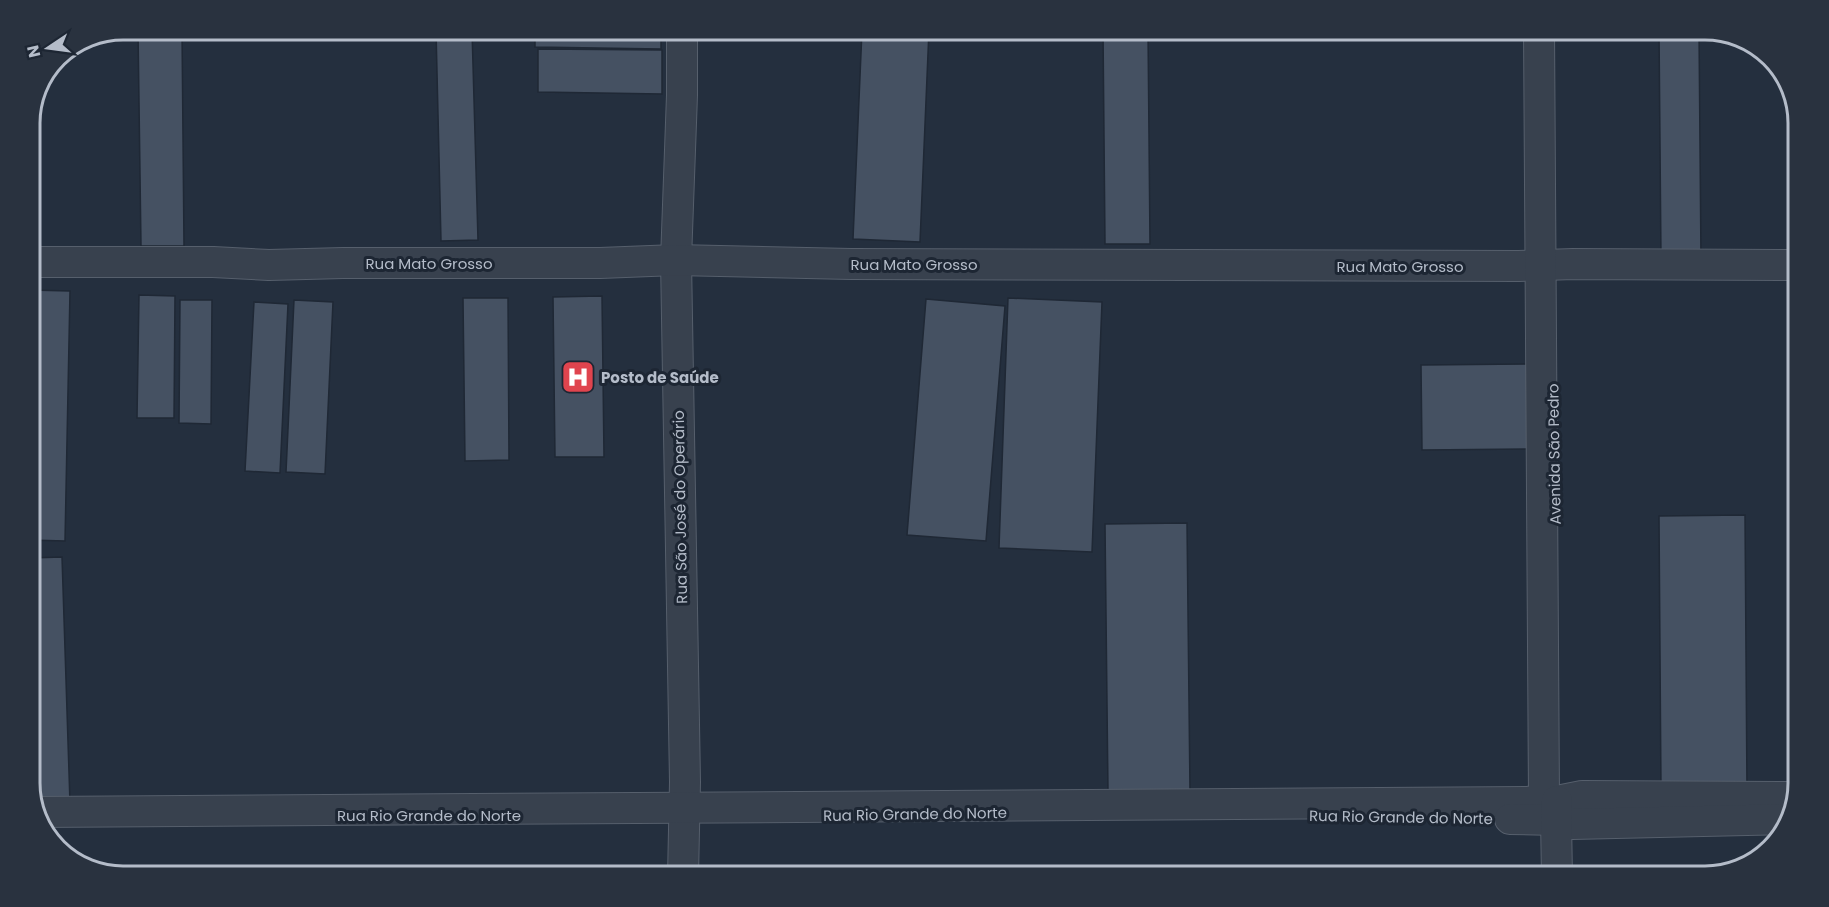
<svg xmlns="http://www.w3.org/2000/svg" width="1829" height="907" font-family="Poppins,sans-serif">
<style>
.building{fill:#455162;stroke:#1f2835;stroke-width:1.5}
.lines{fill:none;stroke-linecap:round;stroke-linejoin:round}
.street-casing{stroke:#565f6c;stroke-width:32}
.street{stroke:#38414e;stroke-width:30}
.labels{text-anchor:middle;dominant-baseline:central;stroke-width:6;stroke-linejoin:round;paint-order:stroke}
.street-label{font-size:15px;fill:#b4bcc9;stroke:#1d2633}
.poi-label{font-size:15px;font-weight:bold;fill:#b4bcc9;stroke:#1d2633;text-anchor:start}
.rim{fill:none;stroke:#b4bcc9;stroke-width:3}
</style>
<rect width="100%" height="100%" fill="#242f3e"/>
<g class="building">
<polygon points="138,30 182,30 184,246 141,246"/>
<polygon points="436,30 472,30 478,240 441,241"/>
<polygon points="535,30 661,30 661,49 535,47"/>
<polygon points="862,30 929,30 920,242 853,239"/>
<polygon points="1103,30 1148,30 1150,244 1105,244"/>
<polygon points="1659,30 1699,30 1701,259 1661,259"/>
<polygon points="538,49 662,50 662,94 538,92"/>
<rect x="1793" y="288" width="6" height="155"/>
<polygon points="30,290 70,291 65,541 30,540"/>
<polygon points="139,295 175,296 174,418 137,418"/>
<polygon points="602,296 604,457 555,457 553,297"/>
<polygon points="463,298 508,298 509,460 465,461"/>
<polygon points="1008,298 1102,302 1092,552 999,548"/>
<polygon points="926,299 1005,306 986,541 907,535"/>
<polygon points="180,300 212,300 211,424 179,423"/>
<polygon points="294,300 333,302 325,474 286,472"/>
<polygon points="254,302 288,304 280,473 245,471"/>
<polygon points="1529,364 1530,449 1422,450 1421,365"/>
<polygon points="1745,515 1747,790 1661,790 1659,516"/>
<polygon points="1187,523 1190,791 1108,792 1105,524"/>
<polygon points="62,557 70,803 35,805 30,790 30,558"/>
<rect x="1051" y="874" width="38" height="3"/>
</g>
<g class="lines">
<g class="street-casing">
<g id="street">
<polyline points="682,30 682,95 676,260 685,782 683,877"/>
<polyline points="30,262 213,262 269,265 343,263 600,263 676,260 851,264 1519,266 1573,264 1799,265"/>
<polyline points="1557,801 1582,796 1796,797"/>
<polyline points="38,812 1528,802 1544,799 1539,30"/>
<polyline points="1510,819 1556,820 1572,824 1791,819"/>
<polyline points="1557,877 1556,820 1557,801"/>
</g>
</g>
<use href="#street" class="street"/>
</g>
<defs>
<g id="hospital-square" transform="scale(1.725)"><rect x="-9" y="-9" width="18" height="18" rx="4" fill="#e0444e" stroke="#1d2633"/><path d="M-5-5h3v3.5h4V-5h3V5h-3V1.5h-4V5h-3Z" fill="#fff"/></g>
</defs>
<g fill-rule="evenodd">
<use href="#hospital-square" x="578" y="377"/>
</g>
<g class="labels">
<g class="street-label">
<text x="429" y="263">Rua Mato Grosso</text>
<text x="914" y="264">Rua Mato Grosso</text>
<text x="1400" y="266">Rua Mato Grosso</text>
<text transform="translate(1554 454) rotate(-91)">Avenida São Pedro</text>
<text transform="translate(680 507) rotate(-91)">Rua São José do Operário</text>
<text transform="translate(915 814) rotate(-1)">Rua Rio Grande do Norte</text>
<text x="429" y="815">Rua Rio Grande do Norte</text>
<text transform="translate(1401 817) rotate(1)">Rua Rio Grande do Norte</text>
</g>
<g class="poi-label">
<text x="601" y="377">Posto de Saúde</text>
</g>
</g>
<path d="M0 0H1829V907H0ZM123 40H1705A83 83 0 0 1 1788 123V783A83 83 0 0 1 1705 866H123A83 83 0 0 1 40 783V123A83 83 0 0 1 123 40Z" fill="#29323f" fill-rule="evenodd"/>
<path class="rim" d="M123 40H1705A83 83 0 0 1 1788 123V783A83 83 0 0 1 1705 866H123A83 83 0 0 1 40 783V123A83 83 0 0 1 123 40Z"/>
<g transform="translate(48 48) rotate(257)" stroke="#1d2633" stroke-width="4.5" paint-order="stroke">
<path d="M0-4.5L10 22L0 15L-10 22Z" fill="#b4bcc9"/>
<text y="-9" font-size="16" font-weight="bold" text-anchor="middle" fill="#b4bcc9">N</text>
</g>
</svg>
